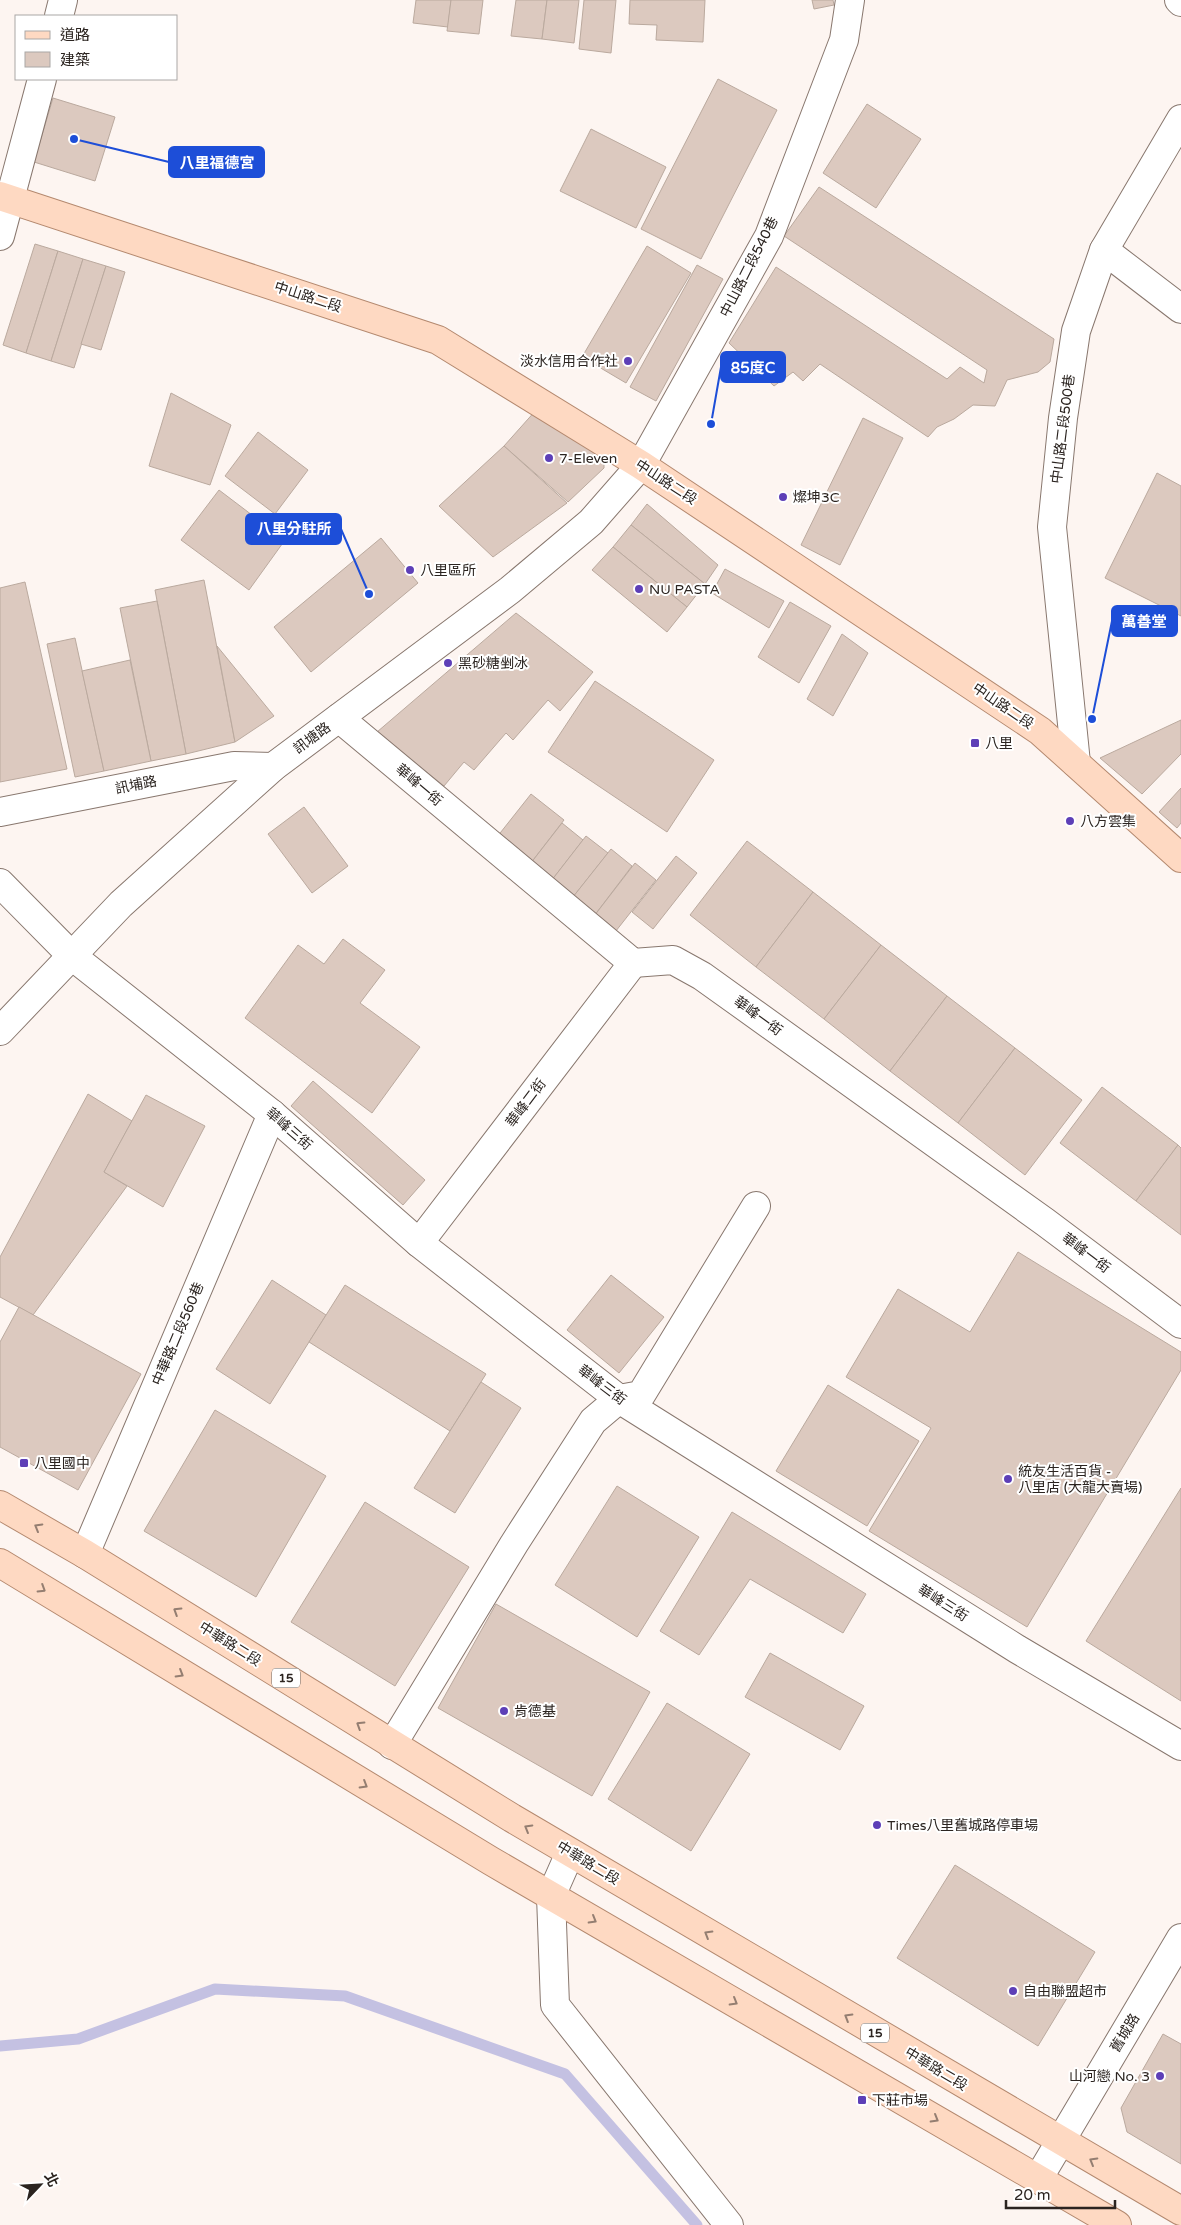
<svg xmlns="http://www.w3.org/2000/svg" width="1181" height="2225" font-family="'Varela Round','Noto Sans TC',sans-serif">
<style>
.lines{fill:none;stroke-linecap:round;stroke-linejoin:round}
.stream{stroke:#c4c1e2;stroke-width:11}
.building{fill:#dcc9bf;stroke:#baa99e}
.minor-casing{stroke:#88776e;stroke-width:30}
.major-casing{stroke:#b4896f;stroke-width:30}
.minor{stroke:#fff;stroke-width:28}
.major{stroke:#fed9c2;stroke-width:28}
.oneway{stroke:#947e71}
.poi-dot{fill:#5d3fb7;stroke:#fff;stroke-width:2}
.labels{text-anchor:middle;dominant-baseline:central;stroke-width:4;stroke-linejoin:round;paint-order:stroke}
.shield{fill:#fff;stroke:#6b6663;stroke-width:1}
.shield-label{font-size:12px;font-weight:bold;fill:#2b2420}
.street-label{font-size:14px;fill:#2b2420;stroke:#fff}
.poi-label{font-size:14px;fill:#2b2420;stroke:#fff;text-anchor:start}
.leader{fill:none;stroke:#1d4ed8;stroke-width:2}
.callout-dot{fill:#1d4ed8;stroke:#fff;stroke-width:2}
.callout{fill:#1d4ed8;stroke:#1d4ed8;stroke-width:2}
.callout-label{font-size:15px;text-anchor:middle;font-weight:bold;fill:#fff}
</style>
<rect width="100%" height="100%" fill="#fdf5f1"/>
<g class="lines">
<polyline class="stream" points="0,2046 78,2039 215,1989 345,1996 565,2074 697,2225"/>
</g>
<g class="building">
<polygon points="416,0 451,0 448,27 413,23"/>
<polygon points="451,0 483,0 479,34 447,31"/>
<polygon points="516,0 547,0 542,39 511,36"/>
<polygon points="547,0 579,0 574,43 542,39"/>
<polygon points="584,0 616,0 611,53 579,49"/>
<polygon points="630,0 705,0 703,42 656,40 657,25 629,24"/>
<polygon points="812,0 833,0 834,5 814,9"/>
<polygon points="718,79 777,110 701,259 641,229"/>
<polygon points="53,98 115,117 95,181 34,162"/>
<polygon points="867,104 921,139 876,208 823,173"/>
<polygon points="591,129 666,167 636,228 560,191"/>
<polygon points="819,187 1054,339 1050,362 1038,372 1007,380 995,406 973,405 954,419 937,427 928,437 820,364 803,381 793,372 774,386 729,343 776,267 947,379 960,367 984,383 987,370 784,236"/>
<polygon points="35,244 58,251 26,353 3,345"/>
<polygon points="647,246 691,273 626,383 582,357"/>
<polygon points="58,251 83,259 51,361 26,353"/>
<polygon points="83,259 106,266 74,368 51,361"/>
<polygon points="697,265 723,279 656,401 630,387"/>
<polygon points="106,266 125,272 101,350 81,344"/>
<polygon points="171,393 231,425 210,485 149,466"/>
<polygon points="537,409 604,453 604,468 568,502 504,446"/>
<polygon points="863,418 903,438 840,565 801,545"/>
<polygon points="258,432 308,470 275,514 225,476"/>
<polygon points="504,446 567,503 493,557 439,506"/>
<polygon points="1157,473 1181,486 1181,616 1105,578"/>
<polygon points="219,490 285,540 249,590 181,540"/>
<polygon points="647,504 718,565 705,584 631,525"/>
<polygon points="631,525 705,584 687,607 613,547"/>
<polygon points="381,538 418,583 311,672 274,627"/>
<polygon points="613,547 687,607 667,632 592,570"/>
<polygon points="725,569 784,601 769,628 712,593"/>
<polygon points="204,580 235,742 186,754 155,590"/>
<polygon points="25,582 67,769 0,782 0,588"/>
<polygon points="157,601 186,754 151,761 120,608"/>
<polygon points="790,602 831,626 799,683 758,657"/>
<polygon points="516,613 593,672 560,711 548,700 513,740 506,733 474,770 464,762 444,786 377,732"/>
<polygon points="842,634 868,653 833,716 807,699"/>
<polygon points="75,638 104,771 75,777 47,644"/>
<polygon points="217,646 274,716 235,742"/>
<polygon points="130,660 151,761 104,771 82,671"/>
<polygon points="595,681 714,760 667,832 548,752"/>
<polygon points="1181,720 1181,754 1142,794 1100,758"/>
<polygon points="1181,788 1181,823 1177,828 1159,812"/>
<polygon points="531,794 564,820 527,868 493,842"/>
<polygon points="304,807 348,866 312,893 268,834"/>
<polygon points="562,823 583,840 548,885 527,868"/>
<polygon points="586,836 608,853 569,902 548,885"/>
<polygon points="747,841 813,892 756,967 690,915"/>
<polygon points="611,849 632,866 591,920 569,902"/>
<polygon points="676,856 697,873 653,929 632,912"/>
<polygon points="635,863 656,880 612,936 591,920"/>
<polygon points="813,892 881,945 824,1019 756,967"/>
<polygon points="343,939 385,970 360,1003 420,1047 372,1113 245,1018 298,945 324,964"/>
<polygon points="881,945 947,996 890,1071 824,1019"/>
<polygon points="947,996 1015,1048 958,1123 890,1071"/>
<polygon points="1015,1048 1082,1100 1025,1175 958,1123"/>
<polygon points="313,1081 425,1180 403,1205 291,1106"/>
<polygon points="1102,1087 1178,1145 1136,1201 1060,1143"/>
<polygon points="88,1094 132,1121 104,1172 127,1186 33,1315 0,1297 0,1257"/>
<polygon points="146,1095 205,1126 163,1207 104,1172"/>
<polygon points="1178,1145 1181,1148 1181,1235 1136,1201"/>
<polygon points="1018,1252 1181,1352 1181,1370 1027,1627 869,1531 931,1428 846,1377 898,1289 970,1332"/>
<polygon points="611,1275 664,1317 619,1373 567,1330"/>
<polygon points="272,1280 326,1315 270,1404 216,1369"/>
<polygon points="345,1285 486,1374 450,1431 309,1342"/>
<polygon points="19,1307 141,1374 78,1490 0,1447 0,1342"/>
<polygon points="481,1382 521,1408 455,1513 414,1488"/>
<polygon points="828,1385 919,1441 867,1526 776,1471"/>
<polygon points="215,1410 326,1476 256,1597 144,1531"/>
<polygon points="617,1486 699,1537 637,1637 555,1585"/>
<polygon points="1181,1488 1181,1701 1086,1641"/>
<polygon points="365,1502 469,1567 395,1686 291,1622"/>
<polygon points="732,1512 866,1594 843,1633 750,1579 699,1655 660,1631"/>
<polygon points="496,1604 650,1692 592,1796 438,1708"/>
<polygon points="770,1653 864,1706 840,1750 745,1697"/>
<polygon points="667,1703 750,1754 691,1851 608,1799"/>
<polygon points="955,1865 1095,1952 1038,2046 897,1958"/>
<polygon points="1163,2034 1181,2044 1181,2164 1127,2132 1121,2108"/>
</g>
<g class="lines">
<g class="minor-casing">
<g id="minor">
<polyline points="1179,0 1181,2"/>
<polyline points="59,16 63,0"/>
<polyline points="0,236 42,79"/>
<polyline points="1104,250 1181,309"/>
<polyline points="339,718 633,963 673,960 702,976 1045,1222 1181,1324"/>
<polyline points="1076,763 1052,527 1063,418 1076,331 1104,250 1181,119"/>
<polyline points="0,812 234,766 273,767"/>
<polyline points="0,883 72,956 272,1114 419,1243 619,1399 1017,1649 1181,1746"/>
<polyline points="0,1031 121,904 273,767 510,590 591,522 641,465 769,236 844,40 850,0"/>
<polyline points="419,1243 633,963"/>
<polyline points="85,1554 272,1114"/>
<polyline points="392,1745 514,1544 593,1421 619,1399 641,1395 756,1206"/>
<polyline points="570,1853 551,1896 555,2005 729,2225"/>
<polyline points="1038,2179 1181,1938"/>
</g>
</g>
<g class="major-casing">
<g id="major">
<polyline points="0,196 438,340 641,465 1040,731 1181,858"/>
<polyline points="0,1505 85,1554 512,1818 1181,2211"/>
<polyline points="0,1563 491,1861 1117,2225"/>
</g>
</g>
<use href="#minor" class="minor"/>
<use href="#major" class="major"/>
</g>
<defs><path id="oneway-chevron" d="M-2-3.5L2.5 0L-2 3.5" fill="none" stroke-width="1.6" stroke-linecap="round" stroke-linejoin="round" transform="scale(1.25)"/></defs>
<g class="oneway">
<use href="#oneway-chevron" transform="translate(38 1527) rotate(-150)"/>
<use href="#oneway-chevron" transform="translate(42 1589) rotate(32)"/>
<use href="#oneway-chevron" transform="translate(177 1611) rotate(-148)"/>
<use href="#oneway-chevron" transform="translate(180 1674) rotate(31)"/>
<use href="#oneway-chevron" transform="translate(360 1725) rotate(-148)"/>
<use href="#oneway-chevron" transform="translate(364 1785) rotate(31)"/>
<use href="#oneway-chevron" transform="translate(528 1828) rotate(-150)"/>
<use href="#oneway-chevron" transform="translate(593 1920) rotate(30)"/>
<use href="#oneway-chevron" transform="translate(708 1934) rotate(-149)"/>
<use href="#oneway-chevron" transform="translate(734 2002) rotate(30)"/>
<use href="#oneway-chevron" transform="translate(848 2017) rotate(-149)"/>
<use href="#oneway-chevron" transform="translate(935 2119) rotate(30)"/>
<use href="#oneway-chevron" transform="translate(1093 2161) rotate(-150)"/>
</g>
<g class="poi-dot">
<circle cx="628" cy="361" r="5"/>
<circle cx="549" cy="458" r="5"/>
<circle cx="783" cy="497" r="5"/>
<circle cx="410" cy="570" r="5"/>
<circle cx="639" cy="589" r="5"/>
<circle cx="448" cy="663" r="5"/>
<rect x="970" y="738" width="10" height="10" rx="2.5"/>
<circle cx="1070" cy="821" r="5"/>
<rect x="19" y="1458" width="10" height="10" rx="2.5"/>
<circle cx="1008" cy="1479" r="5"/>
<circle cx="504" cy="1711" r="5"/>
<circle cx="877" cy="1825" r="5"/>
<circle cx="1013" cy="1991" r="5"/>
<circle cx="1160" cy="2076" r="5"/>
<rect x="857" y="2095" width="10" height="10" rx="2.5"/>
</g>
<g class="labels">
<g class="shield">
<rect x="272" y="1668.5" width="28" height="19" rx="4"/>
<rect x="861" y="2023.5" width="28" height="19" rx="4"/>
</g>
<g class="shield-label">
<text x="286" y="1678">15</text>
<text x="875" y="2033">15</text>
</g>
<g class="street-label">
<text transform="translate(749 267) rotate(-63)">中山路二段540巷</text>
<text transform="translate(308 297) rotate(18)">中山路二段</text>
<text transform="translate(1063 429) rotate(-83)">中山路二段500巷</text>
<text transform="translate(666 482) rotate(33)">中山路二段</text>
<text transform="translate(1003 706) rotate(34)">中山路二段</text>
<text transform="translate(312 738) rotate(-36)">訊塘路</text>
<text transform="translate(136 785) rotate(-11)">訊埔路</text>
<text transform="translate(419 785) rotate(40)">華峰一街</text>
<text transform="translate(758 1016) rotate(36)">華峰一街</text>
<text transform="translate(526 1103) rotate(-53)">華峰二街</text>
<text transform="translate(289 1129) rotate(41)">華峰三街</text>
<text transform="translate(1086 1253) rotate(37)">華峰一街</text>
<text transform="translate(178 1334) rotate(-67)">中華路二段560巷</text>
<text transform="translate(602 1385) rotate(37)">華峰三街</text>
<text transform="translate(943 1603) rotate(32)">華峰三街</text>
<text transform="translate(230 1644) rotate(32)">中華路二段</text>
<text transform="translate(588 1863) rotate(31)">中華路二段</text>
<text transform="translate(1125 2033) rotate(-59)">舊城路</text>
<text transform="translate(936 2069) rotate(31)">中華路二段</text>
</g>
<g class="poi-label">
<text x="618" y="361" text-anchor="end">淡水信用合作社</text>
<text x="559" y="458">7-Eleven</text>
<text x="793" y="497">燦坤3C</text>
<text x="420" y="570">八里區所</text>
<text x="649" y="589">NU PASTA</text>
<text x="458" y="663">黑砂糖剉冰</text>
<text x="985" y="743">八里</text>
<text x="1080" y="821">八方雲集</text>
<text x="34" y="1463">八里國中</text>
<text x="1018" y="1471">統友生活百貨 -<tspan x="1018" dy="16">八里店 (大龍大賣場)</tspan></text>
<text x="514" y="1711">肯德基</text>
<text x="887" y="1825">Times八里舊城路停車場</text>
<text x="1023" y="1991">自由聯盟超市</text>
<text x="1150" y="2076" text-anchor="end">山河戀 No. 3</text>
<text x="872" y="2100">下莊市場</text>
</g>
</g>
<path class="leader" d="M74 139L169 162M711 424L721 367M369 594L341 529M1092 719L1112 621"/>
<g class="callout-dot">
<circle cx="74" cy="139" r="5"/>
<circle cx="711" cy="424" r="5"/>
<circle cx="369" cy="594" r="5"/>
<circle cx="1092" cy="719" r="5"/>
</g>
<g class="callout">
<rect x="169" y="147" width="95" height="30" rx="5"/>
<rect x="721" y="352" width="64" height="30" rx="5"/>
<rect x="246" y="514" width="95" height="30" rx="5"/>
<rect x="1112" y="606" width="65" height="30" rx="5"/>
</g>
<g class="callout-label">
<text x="217" y="168">八里福德宮</text>
<text x="753" y="373">85度C</text>
<text x="294" y="534">八里分駐所</text>
<text x="1144" y="627">萬善堂</text>
</g>
<rect x="15" y="15" width="162" height="65" fill="#ffffff" stroke="#aaa7a6"/>
<rect x="25" y="31" width="25" height="8" fill="#fed9c2" stroke="#aaa7a6"/>
<text x="60" y="40" font-size="15" fill="#2b2420">道路</text>
<rect x="25" y="52" width="25" height="15" fill="#dcc9bf" stroke="#aaa7a6"/>
<text x="60" y="65" font-size="15" fill="#2b2420">建築</text>
<g transform="translate(40 2185) rotate(65)" stroke="#ffffff" stroke-width="4" paint-order="stroke">
<path d="M0-4L9 19L0 12L-9 19Z" fill="#2b2420"/>
<text y="-8" font-size="14" font-weight="bold" text-anchor="middle" fill="#2b2420">北</text>
</g>
<path d="M1006 2200v8h109v-8" fill="none" stroke="#2b2420" stroke-width="2.5"/>
<text x="1014" y="2200" font-size="15" fill="#2b2420" stroke="#ffffff" stroke-width="4" paint-order="stroke">20 m</text>
</svg>
